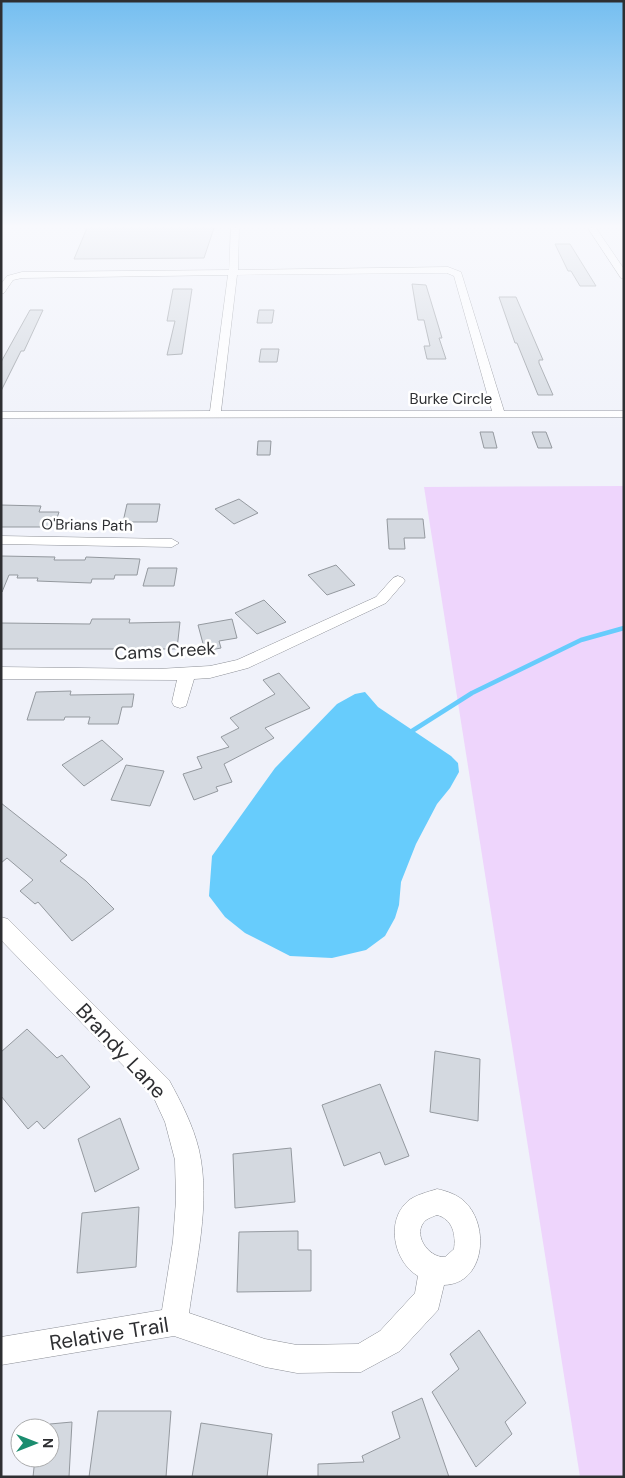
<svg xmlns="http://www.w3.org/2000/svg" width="625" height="1478" font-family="'DM Sans',sans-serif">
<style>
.green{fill:#eed5fc}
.water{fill:#67ccfc}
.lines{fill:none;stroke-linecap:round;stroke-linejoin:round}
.stream{stroke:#67ccfc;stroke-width:4.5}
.building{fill:#d4d9e0;stroke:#94999f}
.minor-casing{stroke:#8c8f96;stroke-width:1}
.minor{fill:#fff;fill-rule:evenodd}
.labels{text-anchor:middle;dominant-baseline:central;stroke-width:5;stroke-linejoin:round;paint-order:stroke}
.far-street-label{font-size:15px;fill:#2e2f32;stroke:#fff}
.street-label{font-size:18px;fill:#2e2f32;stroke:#fff}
.near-street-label{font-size:21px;fill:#2e2f32;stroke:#fff}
</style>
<rect width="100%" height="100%" fill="#f0f2fa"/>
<polygon class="green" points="624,486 624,1477 580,1477 424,487"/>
<polygon class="water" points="365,692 378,707 451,756 458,763 459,772 450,788 437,804 416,844 401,882 399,905 395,918 385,936 366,950 332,958 290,956 245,933 225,917 209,896 212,856 275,768 337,704 355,694"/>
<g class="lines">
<polyline class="stream" points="412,731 472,693 581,640 624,628"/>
</g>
<g class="building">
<polygon points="87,228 214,228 204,258 74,259"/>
<polygon points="555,244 570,244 596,286 580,286 571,271 568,271"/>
<polygon points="412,284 426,285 439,328 442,338 439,338 446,359 427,359 424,346 430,346 424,320 418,320"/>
<polygon points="173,289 192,289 182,354 167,355 175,321 167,321"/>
<polygon points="499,297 516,297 543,360 539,360 539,363 553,395 538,395 517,343 515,343"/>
<polygon points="30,310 43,310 24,351 21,351 1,391 1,362"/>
<polygon points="259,310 274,310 272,323 257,323"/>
<polygon points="261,349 279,349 277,362 259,362"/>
<polygon points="480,432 493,432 497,448 484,448"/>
<polygon points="532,432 546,432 552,448 538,448"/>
<polygon points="258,441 271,441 270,455 257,455"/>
<polygon points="239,499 258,513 234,524 215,509"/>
<polygon points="127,504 160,504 157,522 123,522"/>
<polygon points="1,505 41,506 39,512 59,512 54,527 1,527"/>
<polygon points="387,519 423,519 425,538 404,538 405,549 389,549"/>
<polygon points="1,556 55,557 54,560 85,560 86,557 140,559 137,575 115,575 114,579 92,579 91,583 37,581 38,578 17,578 18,575 9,575 2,592"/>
<polygon points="336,565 355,585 327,595 308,575"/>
<polygon points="148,568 177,568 174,586 143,586"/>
<polygon points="264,600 286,622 257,634 235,613"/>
<polygon points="92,619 130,619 129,623 180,622 177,649 1,649 1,623 90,624"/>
<polygon points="232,619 237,638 219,641 221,648 205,651 198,625"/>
<polygon points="279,673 310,708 265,728 274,738 224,764 232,782 216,787 218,791 194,800 183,774 202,768 197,757 229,747 221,737 239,728 230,718 275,694 263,680"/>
<polygon points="71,691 70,695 134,694 132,707 122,707 118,724 88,724 90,717 65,717 64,720 27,720 36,692"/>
<polygon points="102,740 123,759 84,786 62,765"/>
<polygon points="126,765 164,771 150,806 111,800"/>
<polygon points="1,803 67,855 60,861 86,881 114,909 72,941 38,902 35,904 20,891 33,880 7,858 1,863"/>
<polygon points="27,1029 57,1058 62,1055 90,1087 44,1129 37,1121 28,1129 1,1096 1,1052"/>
<polygon points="435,1051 480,1059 478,1121 430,1112"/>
<polygon points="380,1084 409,1156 385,1165 380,1152 344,1166 322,1105"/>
<polygon points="120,1118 139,1169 95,1192 78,1139"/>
<polygon points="291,1148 295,1202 235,1208 233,1154"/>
<polygon points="139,1207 136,1267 77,1273 82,1213"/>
<polygon points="298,1231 298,1250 311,1250 311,1291 237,1292 239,1232"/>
<polygon points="479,1330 526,1403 505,1422 512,1434 476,1467 432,1392 459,1369 450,1354"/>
<polygon points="422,1398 449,1477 318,1477 318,1464 364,1462 362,1456 400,1438 392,1412"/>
<polygon points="98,1411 171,1411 166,1477 89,1477"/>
<polygon points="72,1422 69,1477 33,1477 35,1458 50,1458 50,1424"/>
<polygon points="201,1423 272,1434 267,1477 192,1477"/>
</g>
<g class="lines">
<g class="minor-casing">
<g id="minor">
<path d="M 231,228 L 239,228 L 238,270 L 448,267 L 461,272 L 504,411 L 624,411 L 624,417 L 1,418 L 1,412 L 210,411 L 228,275 L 22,278 L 13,280 L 4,293 L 1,294 L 1,284 L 7,276 L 22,272 L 229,270 ZM 447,273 L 454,276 L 492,411 L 221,411 L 237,275 Z"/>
<polygon points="588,228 596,228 624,269 624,279 621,278"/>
<polygon points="1,536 172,539 179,543 172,547 1,544"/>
<polygon points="398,576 403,578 405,581 386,603 248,668 210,678 194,679 186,706 180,708 174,706 172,702 177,680 1,679 1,667 158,669 210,666 237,660 376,597 393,578"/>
<path d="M 1,917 L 8,919 L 169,1080 C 181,1102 193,1125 199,1150 C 211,1203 196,1261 189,1313 L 265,1339 L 297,1345 L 358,1344 L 380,1331 L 415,1293 L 418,1276 C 394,1262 385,1221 408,1201 C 415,1195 428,1192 437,1189 C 447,1191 458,1195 465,1202 C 490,1226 485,1284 444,1285 L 438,1310 L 400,1351 L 361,1372 L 297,1373 L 265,1367 L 174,1336 L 1,1365 L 1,1337 L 162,1310 L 173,1241 L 176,1200 L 175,1160 L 165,1122 L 153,1096 L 1,940 ZM 437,1215 C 453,1219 456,1235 454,1249 L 445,1257 C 428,1258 411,1233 426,1220 C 429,1218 434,1216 437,1215 Z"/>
</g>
</g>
<use href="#minor" class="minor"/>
</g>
<linearGradient id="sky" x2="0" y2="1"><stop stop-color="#74bef0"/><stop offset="0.52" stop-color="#f8f9fd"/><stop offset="1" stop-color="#f8f9fd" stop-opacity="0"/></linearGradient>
<rect width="625" height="435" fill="url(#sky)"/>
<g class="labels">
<g class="far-street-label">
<text x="451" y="399">Burke Circle</text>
<text transform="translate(87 525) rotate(1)">O'Brians Path</text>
</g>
<g class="street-label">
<text transform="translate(165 651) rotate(-3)">Cams Creek</text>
</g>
<g class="near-street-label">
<text transform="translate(121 1051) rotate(47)">Brandy Lane</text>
<text transform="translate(109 1334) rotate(-9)">Relative Trail</text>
</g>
</g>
<rect width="625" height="1478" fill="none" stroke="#2e2f32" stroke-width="5"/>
<g transform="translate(35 1443) rotate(90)"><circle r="24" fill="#ffffff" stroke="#abacad"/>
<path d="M0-4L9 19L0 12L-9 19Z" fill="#1b8d6f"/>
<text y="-8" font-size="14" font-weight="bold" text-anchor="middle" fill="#2e2f32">N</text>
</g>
</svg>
